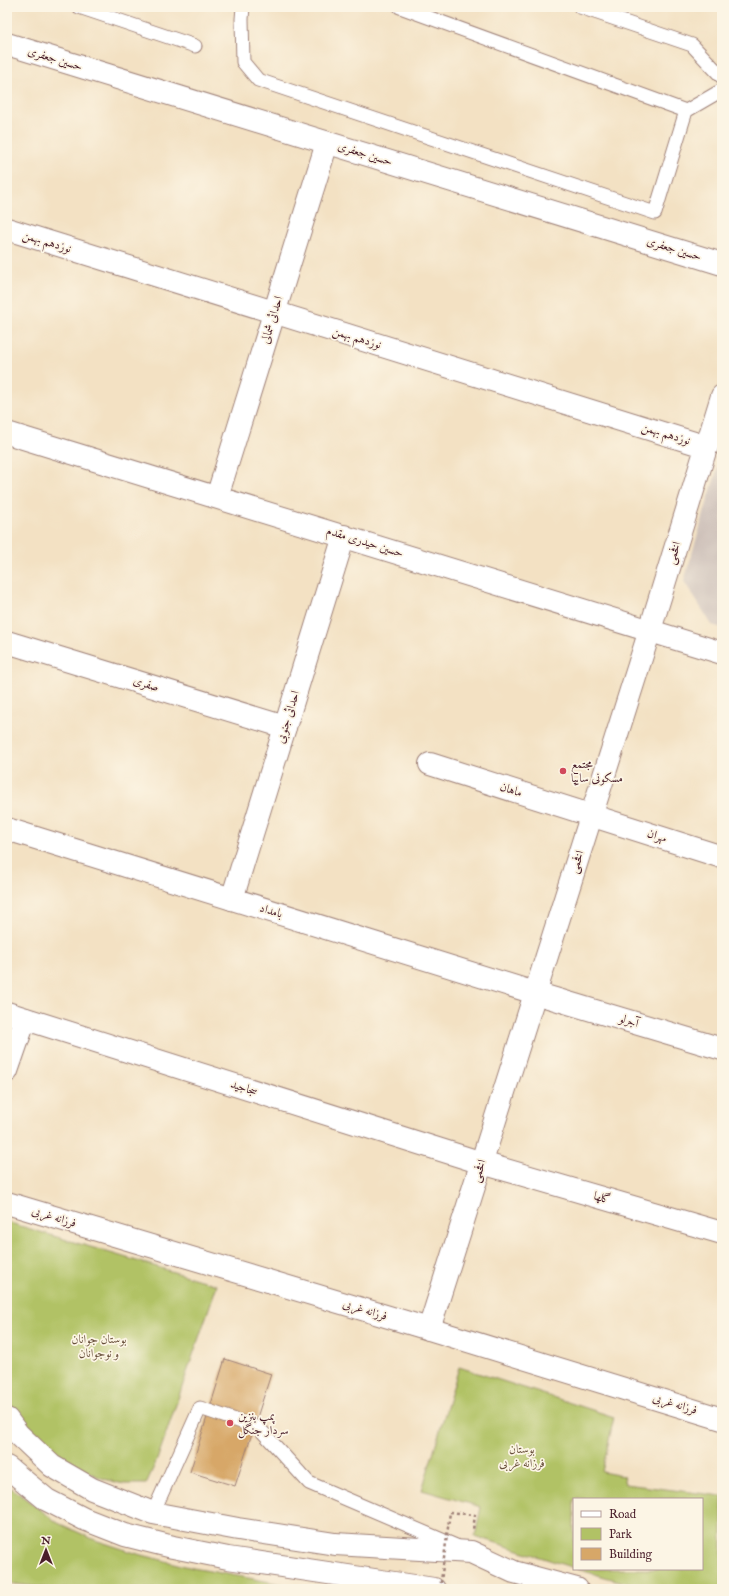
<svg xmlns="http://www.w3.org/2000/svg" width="729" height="1596" font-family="'IM FELL English',Amiri,serif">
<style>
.industrial{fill:#cec1ba}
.green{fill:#b1c265;stroke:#7e7048}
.building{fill:#d7a768}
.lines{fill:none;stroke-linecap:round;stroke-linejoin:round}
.service-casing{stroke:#9e8077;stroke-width:15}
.minor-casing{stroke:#9e8077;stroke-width:24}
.tertiary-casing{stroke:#9e8077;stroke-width:24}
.secondary-casing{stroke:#9e8077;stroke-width:24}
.trunk-casing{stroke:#9e8077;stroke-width:24}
.path{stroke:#9e8077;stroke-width:2.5;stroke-dasharray:3 3;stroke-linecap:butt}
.service{stroke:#fff;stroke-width:13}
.minor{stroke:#fff;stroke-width:22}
.tertiary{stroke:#fff;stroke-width:22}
.secondary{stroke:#fff;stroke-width:22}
.trunk{stroke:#fff;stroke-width:22}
.path-bridge{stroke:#9e8077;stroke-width:2.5;stroke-dasharray:3 3;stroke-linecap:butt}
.poi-dot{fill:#d1495b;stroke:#fcf5e5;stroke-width:1.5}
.labels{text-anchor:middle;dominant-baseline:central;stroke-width:3.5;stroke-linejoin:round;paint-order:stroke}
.street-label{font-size:12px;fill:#4a1f2b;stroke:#fcf5e5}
.poi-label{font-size:12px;fill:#4a1f2b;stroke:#fcf5e5;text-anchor:start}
.park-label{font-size:12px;fill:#69503c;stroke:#fcf5e5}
</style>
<rect width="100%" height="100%" fill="#fcf5e5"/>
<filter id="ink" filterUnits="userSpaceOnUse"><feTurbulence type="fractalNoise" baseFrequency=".025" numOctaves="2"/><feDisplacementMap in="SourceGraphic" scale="8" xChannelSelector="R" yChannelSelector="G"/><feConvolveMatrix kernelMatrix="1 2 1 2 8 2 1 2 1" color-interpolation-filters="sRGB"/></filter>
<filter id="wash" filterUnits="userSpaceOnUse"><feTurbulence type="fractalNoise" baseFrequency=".012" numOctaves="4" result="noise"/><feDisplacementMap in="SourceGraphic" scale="16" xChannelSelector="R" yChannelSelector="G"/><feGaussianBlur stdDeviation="0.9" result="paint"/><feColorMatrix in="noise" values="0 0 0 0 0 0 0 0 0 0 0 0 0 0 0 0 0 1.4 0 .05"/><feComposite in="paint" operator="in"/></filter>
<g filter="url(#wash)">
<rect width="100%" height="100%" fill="#f3e1c3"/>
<polygon class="industrial" points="722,453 722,628 712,625 684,581"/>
<g class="green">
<path d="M 7,1222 L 217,1285 L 157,1460 L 146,1484 C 139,1484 132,1484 125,1484 C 80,1478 31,1437 7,1400 Z"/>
<polygon points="459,1367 614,1417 602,1472 623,1476 625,1484 722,1496 722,1589 647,1589 577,1569 702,1569 702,1499 574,1499 574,1568 475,1536 481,1507 422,1490"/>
<polygon points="7,1485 58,1523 95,1540 138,1554 193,1568 309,1589 55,1589 7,1583"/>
</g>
<g id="blocks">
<polygon class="building" points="225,1359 271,1374 235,1486 190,1472"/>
</g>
</g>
<g filter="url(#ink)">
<use href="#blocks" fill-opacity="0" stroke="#9e8077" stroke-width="1"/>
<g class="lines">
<g class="service-casing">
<g id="service">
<polyline points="79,7 195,46"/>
<polyline points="243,7 242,19 243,62 258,80 655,213 686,111 722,90"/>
<polyline points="400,7 686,111"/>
<polyline points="580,7 692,45 722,77"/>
<polyline points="153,1513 200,1408 259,1428 309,1483 456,1546"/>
</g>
</g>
<g class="minor-casing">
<g id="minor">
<polyline points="7,44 722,264"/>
<polyline points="7,229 707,447"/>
<polyline points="7,433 722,653"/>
<polyline points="217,497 327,143"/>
<polyline points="7,642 285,727"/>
<polyline points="430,764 722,857"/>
<polyline points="7,829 535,993 722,1049"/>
<polyline points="232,899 344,536"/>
<polyline points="7,1013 482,1163 722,1233"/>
<polyline points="7,1071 25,1019"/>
<polyline points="7,1203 429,1329 722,1419"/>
</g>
</g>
<g class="tertiary-casing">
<polyline id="tertiary" points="429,1329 650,630 722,396"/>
</g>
<g class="secondary-casing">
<polyline id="secondary" points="7,1419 18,1434 52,1466 92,1489 153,1513 238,1529 335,1544 471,1552 514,1572 577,1589"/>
</g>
<g class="trunk-casing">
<polyline id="trunk" points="7,1467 47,1500 84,1519 125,1535 173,1547 228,1558 434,1589"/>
</g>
<polyline class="path" points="450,1512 475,1515 473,1530"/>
<use href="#service" class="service"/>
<use href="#minor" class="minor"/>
<use href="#tertiary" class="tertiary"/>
<use href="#secondary" class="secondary"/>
<use href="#trunk" class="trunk"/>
<polyline class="path-bridge" points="440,1589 450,1512"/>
</g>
</g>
<g class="poi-dot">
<circle cx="563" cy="771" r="4"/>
<circle cx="230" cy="1423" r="4"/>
</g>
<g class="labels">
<g class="street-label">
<text transform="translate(55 59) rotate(17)">حسین جعفری</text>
<text transform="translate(365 154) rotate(17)">حسین جعفری</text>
<text transform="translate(47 242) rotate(17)">نوزدهم بهمن</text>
<text transform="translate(674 249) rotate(17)">حسین جعفری</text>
<text transform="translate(272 320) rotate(-73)">احداثی شمالی</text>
<text transform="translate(357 338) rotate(17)">نوزدهم بهمن</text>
<text transform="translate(666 434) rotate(17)">نوزدهم بهمن</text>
<text transform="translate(365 542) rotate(17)">حسین حیدری مقدم</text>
<text transform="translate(674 553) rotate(-73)">افخمی</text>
<text transform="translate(146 684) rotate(17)">صفری</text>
<text transform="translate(288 717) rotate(-73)">احداثی جنوبی</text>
<text transform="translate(511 790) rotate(18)">ماهان</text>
<text transform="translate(657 836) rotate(18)">مهران</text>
<text transform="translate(577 862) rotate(-72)">افخمی</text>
<text transform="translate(271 911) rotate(17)">بامداد</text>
<text transform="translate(629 1021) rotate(17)">آجرلو</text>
<text transform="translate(244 1088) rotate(18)">سجاجید</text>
<text transform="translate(479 1171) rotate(-72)">افخمی</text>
<text transform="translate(602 1198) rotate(16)">گلها</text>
<text transform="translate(54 1217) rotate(17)">فرزانه غربی</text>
<text transform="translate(365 1310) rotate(17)">فرزانه غربی</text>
<text transform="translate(675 1404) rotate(17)">فرزانه غربی</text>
</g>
<g class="poi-label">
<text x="571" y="764">مجتمع<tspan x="571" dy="14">مسکونی سایپا</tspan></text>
<text x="238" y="1416">پمپ بنزین<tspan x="238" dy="14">سردار جنگل</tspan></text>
</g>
<g class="park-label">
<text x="99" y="1339">بوستان جوانان<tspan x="99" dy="14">و نوجوانان</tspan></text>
<text x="522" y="1449">بوستان<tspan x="522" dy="14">فرزانه غربی</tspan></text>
</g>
</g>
<rect width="729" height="1596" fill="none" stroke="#fcf5e5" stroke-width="24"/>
<rect x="573" y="1498" width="130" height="72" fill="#fcf5e5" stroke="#b59f9b"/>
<rect x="581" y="1511" width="20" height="6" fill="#ffffff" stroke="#b59f9b"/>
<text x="609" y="1518" font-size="12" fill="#4a1f2b">Road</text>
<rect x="581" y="1528" width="20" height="12" fill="#b1c265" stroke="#b59f9b"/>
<text x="609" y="1538" font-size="12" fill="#4a1f2b">Park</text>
<rect x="581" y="1548" width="20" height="12" fill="#d7a768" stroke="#b59f9b"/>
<text x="609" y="1558" font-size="12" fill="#4a1f2b">Building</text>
<g transform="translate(46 1550)" stroke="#fcf5e5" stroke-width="3" paint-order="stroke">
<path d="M0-3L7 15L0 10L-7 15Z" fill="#4a1f2b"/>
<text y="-6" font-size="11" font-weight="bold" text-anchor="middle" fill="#4a1f2b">N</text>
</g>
</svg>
